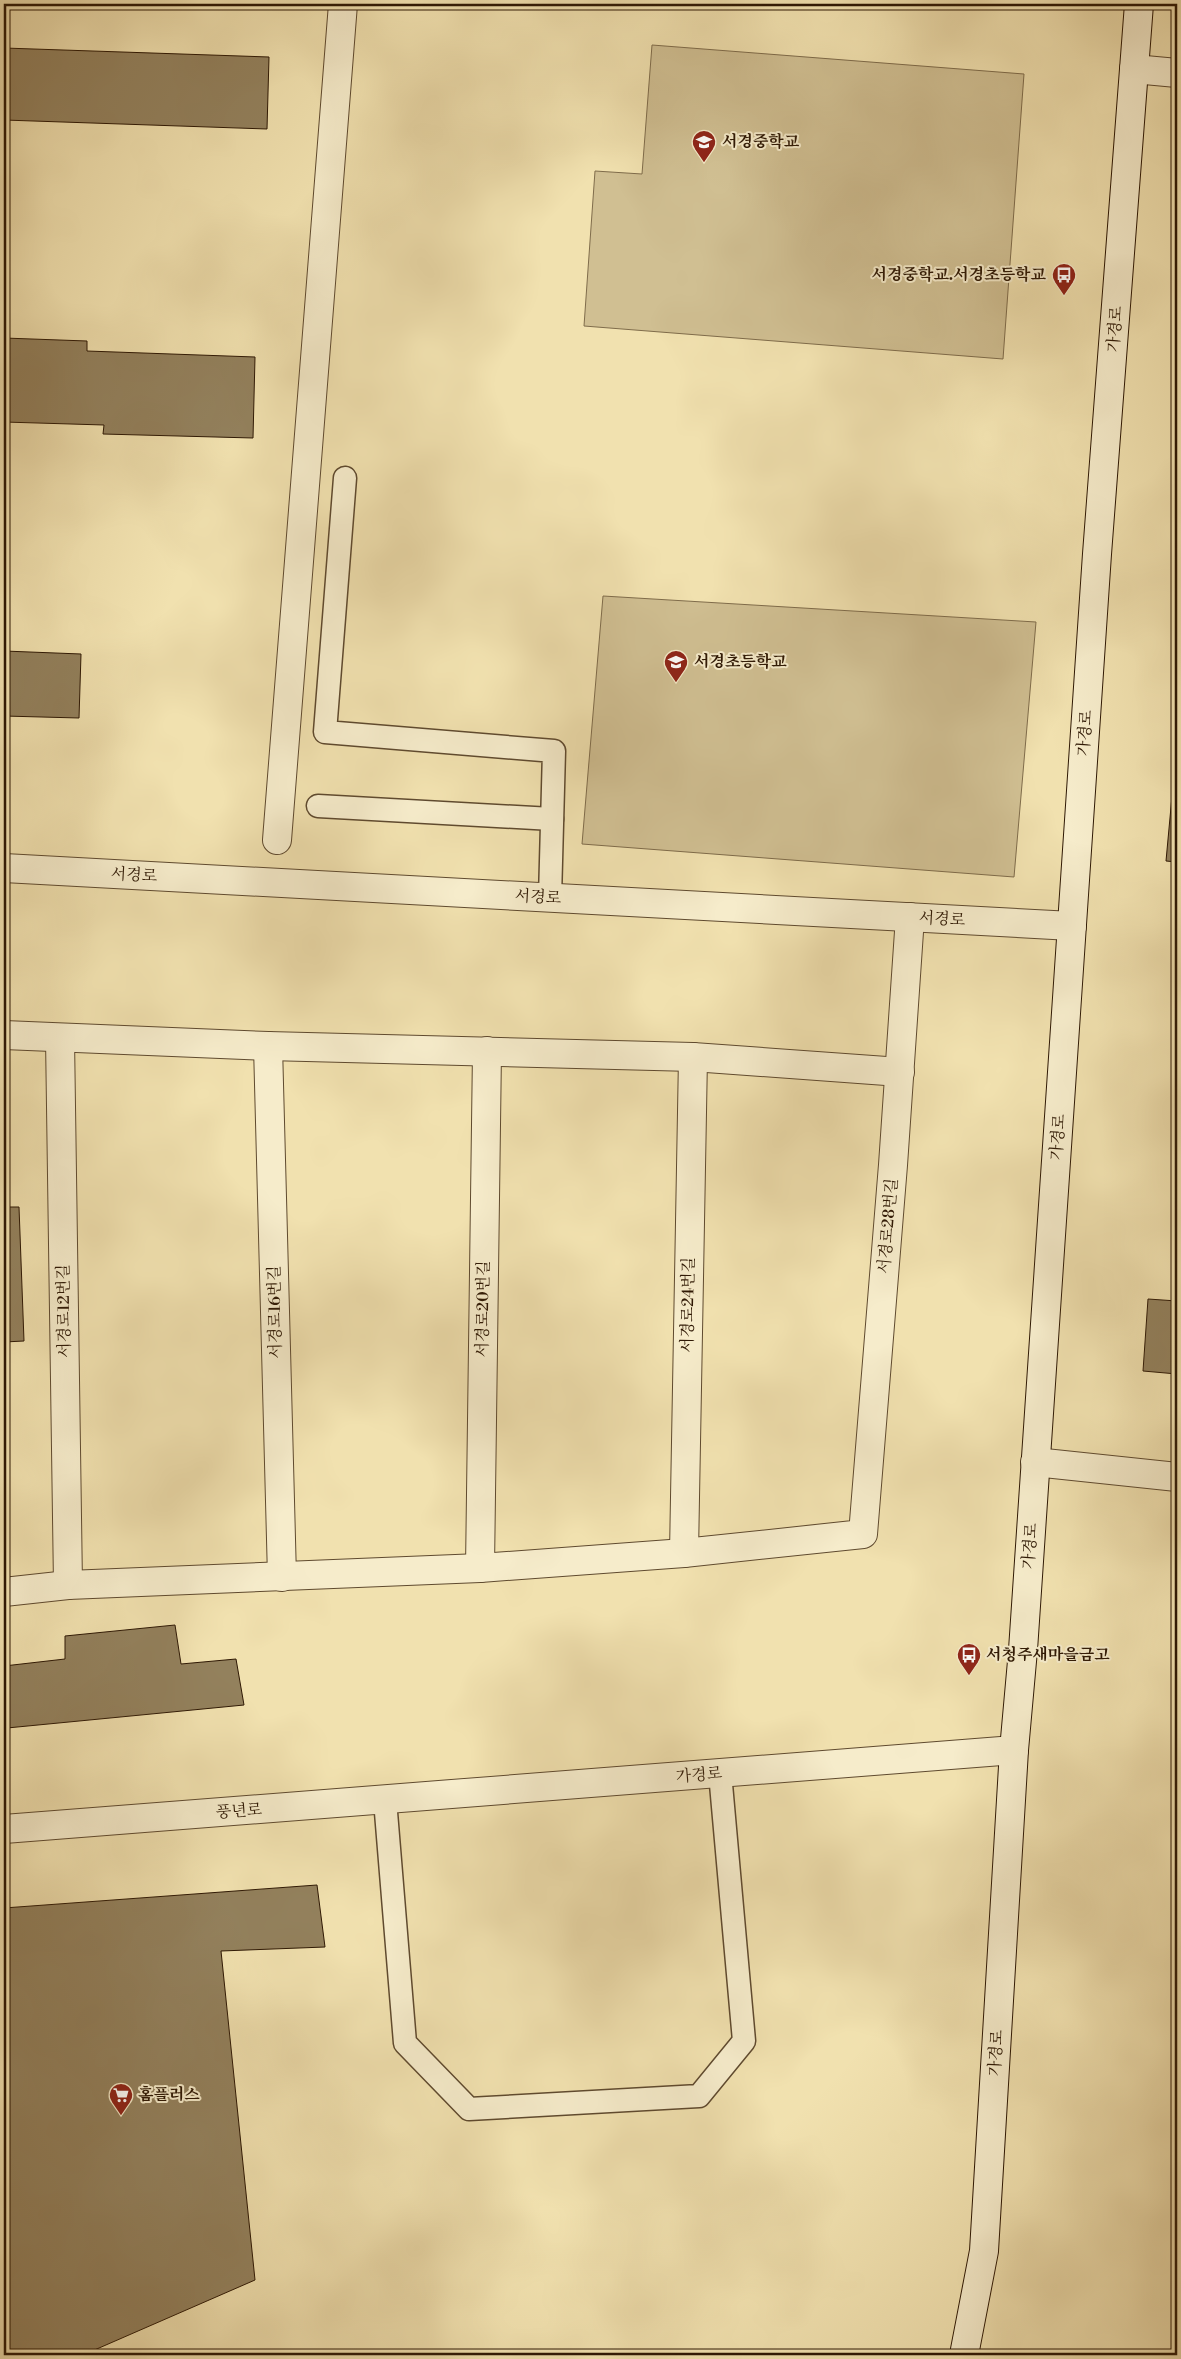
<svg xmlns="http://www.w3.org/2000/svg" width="1181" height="2359" font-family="'Libre Bodoni','Noto Serif KR',serif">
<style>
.pitch{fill:#d0bf92;stroke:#7f6c4b}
.building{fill:#93815d;stroke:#2e1804}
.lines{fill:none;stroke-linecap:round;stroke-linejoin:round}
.lane-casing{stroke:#5f4a2f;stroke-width:25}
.street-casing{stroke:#5f4a2f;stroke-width:30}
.secondary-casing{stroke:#2e1804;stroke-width:30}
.lane{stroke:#f6eccb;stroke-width:22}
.street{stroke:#f6eccb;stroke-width:28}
.secondary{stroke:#f6eccb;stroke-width:28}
.labels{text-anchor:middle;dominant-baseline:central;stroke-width:4;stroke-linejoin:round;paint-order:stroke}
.poi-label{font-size:16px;font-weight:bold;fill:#2e1804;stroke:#f6eccb;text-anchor:start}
.street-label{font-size:16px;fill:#2e1804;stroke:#f6eccb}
</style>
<rect width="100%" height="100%" fill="#f1e1af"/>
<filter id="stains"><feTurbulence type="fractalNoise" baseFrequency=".004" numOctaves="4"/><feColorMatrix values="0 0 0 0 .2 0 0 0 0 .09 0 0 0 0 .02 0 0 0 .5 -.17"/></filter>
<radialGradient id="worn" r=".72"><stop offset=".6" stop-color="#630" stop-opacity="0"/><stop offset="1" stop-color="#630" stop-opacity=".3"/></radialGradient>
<g class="pitch">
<polygon points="652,45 1024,74 1003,359 584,326 595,171 642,174"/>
<polygon points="603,596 1036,622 1014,877 582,844"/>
</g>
<g class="building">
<polygon points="4,48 269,57 267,129 4,120"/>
<polygon points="4,338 87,341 87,351 255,357 253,438 103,434 104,425 4,422"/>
<polygon points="4,651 81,654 79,718 4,716"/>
<polygon points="1177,742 1177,862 1166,861"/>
<polygon points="4,1207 19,1207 24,1341 4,1342"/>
<polygon points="1148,1299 1177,1301 1177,1374 1143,1371"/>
<polygon points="175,1625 181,1664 236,1659 244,1705 7,1728 4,1666 65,1659 65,1636"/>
<polygon points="317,1885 325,1947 221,1951 255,2280 83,2355 4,2355 4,1908"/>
</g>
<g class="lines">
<g class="lane-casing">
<g id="lane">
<polyline points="345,478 325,732 554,751 550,898"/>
<polyline points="318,806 552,819"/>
<polyline points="385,1800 405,2043 469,2109 699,2096 744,2041 720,1773"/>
</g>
</g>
<g class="street-casing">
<g id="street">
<polyline points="1134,69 1177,73"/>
<polyline points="277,840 343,4"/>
<polyline points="4,868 1072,926"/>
<polyline points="4,1035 268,1046 693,1057 900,1072"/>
<polyline points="60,1038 68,1585"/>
<polyline points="268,1046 282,1577"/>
<polyline points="1035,1462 1177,1477"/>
<polyline points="684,1553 693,1057"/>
<polyline points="480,1568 487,1051"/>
<polyline points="4,1592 68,1585 480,1568 684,1553 863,1534 893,1165 910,917"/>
<polyline points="4,1829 1014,1750"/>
</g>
</g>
<g class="secondary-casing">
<polyline id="secondary" points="964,2355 984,2251 1014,1750 1023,1650 1097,554 1139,4"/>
</g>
<use href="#lane" class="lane"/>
<use href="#street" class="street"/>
<use href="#secondary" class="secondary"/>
</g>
<defs>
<g id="school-pin" transform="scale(1.25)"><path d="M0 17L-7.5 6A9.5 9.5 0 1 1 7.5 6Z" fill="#8f2418" stroke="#f6eccb"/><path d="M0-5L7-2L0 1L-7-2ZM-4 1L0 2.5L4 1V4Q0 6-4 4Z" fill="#fff"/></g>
<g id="bus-pin" transform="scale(1.25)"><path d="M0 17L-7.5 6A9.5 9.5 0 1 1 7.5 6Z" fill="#8f2418" stroke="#f6eccb"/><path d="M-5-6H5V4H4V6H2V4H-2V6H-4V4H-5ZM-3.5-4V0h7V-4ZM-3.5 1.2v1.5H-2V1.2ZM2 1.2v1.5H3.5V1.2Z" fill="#fff"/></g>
<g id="supermarket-pin" transform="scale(1.25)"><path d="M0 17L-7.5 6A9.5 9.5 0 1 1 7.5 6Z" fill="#8f2418" stroke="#f6eccb"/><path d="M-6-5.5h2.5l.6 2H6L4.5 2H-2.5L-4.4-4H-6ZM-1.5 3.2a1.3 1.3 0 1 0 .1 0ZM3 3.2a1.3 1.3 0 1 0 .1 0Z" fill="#fff"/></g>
</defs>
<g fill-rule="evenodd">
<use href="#school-pin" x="704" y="142"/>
<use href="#bus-pin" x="1064" y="275"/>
<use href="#school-pin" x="676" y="662"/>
<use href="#bus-pin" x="969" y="1655"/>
<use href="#supermarket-pin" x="121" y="2095"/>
</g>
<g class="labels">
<g class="poi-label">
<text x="722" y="142">서경중학교</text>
<text x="1046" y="275" text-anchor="end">서경중학교.서경초등학교</text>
<text x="694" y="662">서경초등학교</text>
<text x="986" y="1655">서청주새마을금고</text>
<text x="138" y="2095">홈플러스</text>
</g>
<g class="street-label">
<text transform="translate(1115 329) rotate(-86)">가경로</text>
<text transform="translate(1085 733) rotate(-86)">가경로</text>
<text transform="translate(134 875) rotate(3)">서경로</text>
<text transform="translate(538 897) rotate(3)">서경로</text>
<text transform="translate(942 919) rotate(3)">서경로</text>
<text transform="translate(1058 1137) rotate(-86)">가경로</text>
<text transform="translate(888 1226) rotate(-85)">서경로28번길</text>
<text transform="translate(688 1305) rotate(-89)">서경로24번길</text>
<text transform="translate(483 1309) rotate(-89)">서경로20번길</text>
<text transform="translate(64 1311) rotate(-91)">서경로12번길</text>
<text transform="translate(275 1312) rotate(-91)">서경로16번길</text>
<text transform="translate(1030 1546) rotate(-86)">가경로</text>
<text transform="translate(699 1775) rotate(-5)">가경로</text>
<text transform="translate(239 1811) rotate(-4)">풍년로</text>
<text transform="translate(996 2053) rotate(-87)">가경로</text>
</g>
</g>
<rect width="1181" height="2359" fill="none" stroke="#f1e1af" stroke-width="20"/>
<rect x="5" y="5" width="1171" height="2349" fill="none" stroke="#2e1804" stroke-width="2.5"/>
<rect x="10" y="10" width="1161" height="2339" fill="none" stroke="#2e1804"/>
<rect width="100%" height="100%" filter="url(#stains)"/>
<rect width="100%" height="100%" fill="url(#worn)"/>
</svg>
